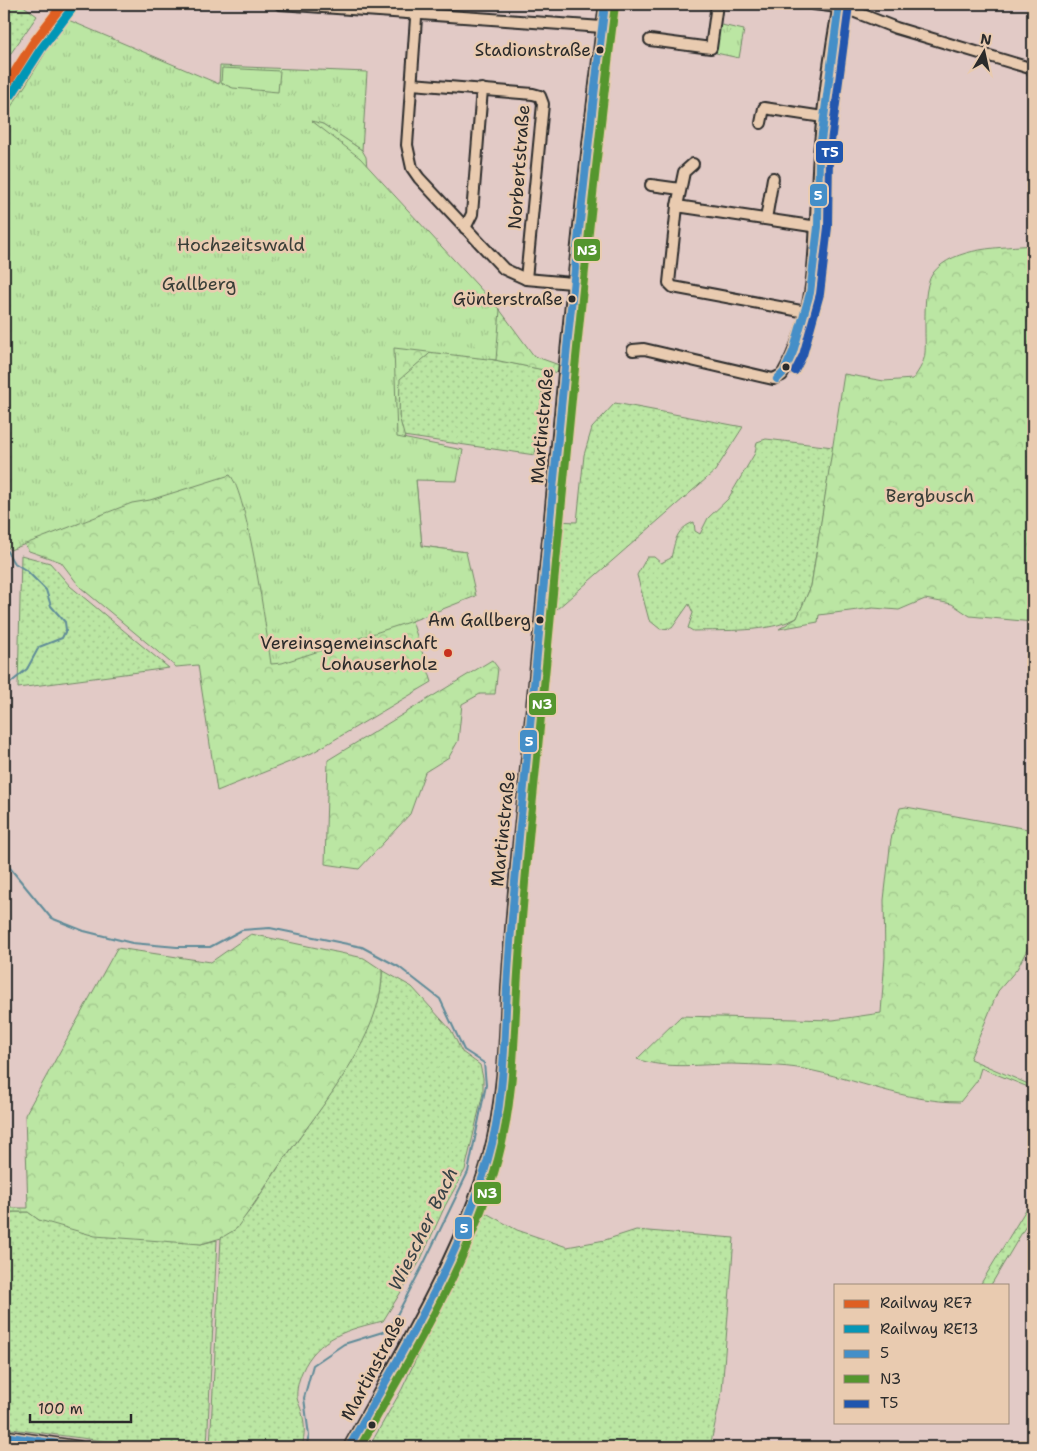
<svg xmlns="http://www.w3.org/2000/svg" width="1037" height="1451" font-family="'Shantell Sans',sans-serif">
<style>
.built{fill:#dec9d5}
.grass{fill:url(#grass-dots);stroke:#738867}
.forest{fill:url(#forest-crowns);stroke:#738867}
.park{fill:url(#park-tufts);stroke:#738867}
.pitch{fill:#bbe6a3;stroke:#738867}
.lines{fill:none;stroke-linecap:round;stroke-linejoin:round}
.stream{stroke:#5f8b98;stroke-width:2}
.minor-casing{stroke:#2b2b2b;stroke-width:14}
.minor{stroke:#e9cbb0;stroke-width:10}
.bus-1-casing{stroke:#e9cbb0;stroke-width:11}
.bus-2-casing{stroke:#e9cbb0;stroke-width:11}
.bus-3-casing{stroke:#e9cbb0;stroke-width:11}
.bus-1{stroke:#448fc8;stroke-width:8}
.bus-2{stroke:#54962e;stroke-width:8}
.bus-3{stroke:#2056ae;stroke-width:8}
.rail-1-casing{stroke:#e9cbb0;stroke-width:12}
.rail-2-casing{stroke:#e9cbb0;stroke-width:12}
.rail-1{stroke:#de5f23;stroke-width:9}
.rail-2{stroke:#0696b6;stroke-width:9}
.bus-dot{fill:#2b2b2b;stroke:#e9cbb0;stroke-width:2}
.poi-dot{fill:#c8321e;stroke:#e9cbb0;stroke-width:2}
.labels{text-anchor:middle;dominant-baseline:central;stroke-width:5;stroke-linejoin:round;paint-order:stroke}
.bus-label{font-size:17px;fill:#2b2b2b;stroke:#e9cbb0;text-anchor:end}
.street-label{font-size:18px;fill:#2b2b2b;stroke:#e9cbb0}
.park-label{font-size:18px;fill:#393e37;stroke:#e9cbb0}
.poi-label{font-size:18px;fill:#2b2b2b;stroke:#e9cbb0;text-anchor:end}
.water-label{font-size:19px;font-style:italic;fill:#384346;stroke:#e9cbb0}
.line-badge{stroke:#e9cbb0;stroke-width:2}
.badge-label{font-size:14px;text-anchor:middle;font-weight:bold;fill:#fff}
</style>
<defs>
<pattern id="grass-dots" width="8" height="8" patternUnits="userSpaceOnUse" patternTransform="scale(1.25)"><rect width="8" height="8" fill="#bbe6a3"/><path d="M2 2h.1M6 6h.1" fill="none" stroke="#a1c58c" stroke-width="1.8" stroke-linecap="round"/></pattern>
<pattern id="forest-crowns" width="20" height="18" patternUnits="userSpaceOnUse" patternTransform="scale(1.25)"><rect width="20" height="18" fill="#bbe6a3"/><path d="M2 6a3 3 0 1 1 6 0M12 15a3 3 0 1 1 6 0" fill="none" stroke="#a1c58c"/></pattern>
<pattern id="park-tufts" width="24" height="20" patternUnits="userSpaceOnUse" patternTransform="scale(1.25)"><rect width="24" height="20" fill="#bbe6a3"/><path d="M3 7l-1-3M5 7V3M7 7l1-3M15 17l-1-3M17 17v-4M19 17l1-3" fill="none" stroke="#a1c58c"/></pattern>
</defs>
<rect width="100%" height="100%" fill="#e2cac6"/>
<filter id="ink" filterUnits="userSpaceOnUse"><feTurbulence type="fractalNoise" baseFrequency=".02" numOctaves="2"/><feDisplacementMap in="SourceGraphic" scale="10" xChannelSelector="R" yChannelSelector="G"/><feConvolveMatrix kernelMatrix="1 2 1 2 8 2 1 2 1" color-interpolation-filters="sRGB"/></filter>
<g filter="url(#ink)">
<polygon class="built" points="54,4 70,4 4,104 4,76"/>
<g class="grass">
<polygon points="4,4 21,4 37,16 4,63"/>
<polygon points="436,348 545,370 535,455 403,436 399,416 399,379"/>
<polygon points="615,403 743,427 715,471 549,616 556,521 577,522 584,455 592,428"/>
<path d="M 766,439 L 833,447 L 811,586 L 797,618 C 766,633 727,630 693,631 L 688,628 L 693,613 L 689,604 L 672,628 L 660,629 L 649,620 L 637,575 L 647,557 L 654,557 L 661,563 L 671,558 C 675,541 676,529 694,522 L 695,531 L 700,534 L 708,518 L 728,499 L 755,453 L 757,442 Z"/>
<polygon points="21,555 50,563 70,586 169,668 18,688"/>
<polygon points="527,830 529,830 507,1125 504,1139 497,1131 524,832"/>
<path d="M 382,970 L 412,987 L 451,1030 L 462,1052 L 480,1065 L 483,1078 L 483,1093 L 465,1170 L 445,1206 L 420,1261 L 383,1321 C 349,1329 317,1337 302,1372 C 299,1379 296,1390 297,1398 C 298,1403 301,1408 302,1413 C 305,1425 305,1435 302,1447 L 210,1447 L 221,1238 C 247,1221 261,1194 278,1168 C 313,1117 384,1034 382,970 Z"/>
<polygon points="1033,1198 1033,1214 991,1285 980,1285"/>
<polygon points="4,1212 28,1212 39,1220 201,1244 217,1240 207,1447 150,1447 4,1428"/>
<polygon points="484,1212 517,1230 567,1247 605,1240 636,1230 734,1238 722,1391 710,1447 620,1447 592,1442 591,1447 369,1447 402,1389"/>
</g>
<g class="forest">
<polygon points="59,18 111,47 323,124 362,150 366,157 368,180 500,310 534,356 559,365 558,373 436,348 400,379 399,416 416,480 422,546 466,552 410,615 432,682 312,753 217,791 198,665 176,667 80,587 61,562 29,551 4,518 4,104"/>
<path d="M 1033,245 L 1033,622 L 970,616 L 952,604 L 925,599 L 899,610 L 873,608 L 819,615 L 818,622 L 779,629 L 797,618 L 811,586 L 844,374 L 884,381 L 913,379 C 928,358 925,354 925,329 C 925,314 924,285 933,273 C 954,246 1003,248 1033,245 Z"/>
<polygon points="492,660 498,668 495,694 480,694 462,704 458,741 449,757 425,772 410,814 359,869 325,864 328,760"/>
<path d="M 906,807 L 1033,830 L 1033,938 L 1017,969 L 998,991 L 970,1059 L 1033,1086 L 1033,1089 L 981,1068 L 977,1081 L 960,1102 C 905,1102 857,1079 804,1069 C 781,1065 755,1065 732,1064 C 701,1064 667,1070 637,1059 L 681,1016 L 833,1020 L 881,1013 L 885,957 L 884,900 L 891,839 L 900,808 Z"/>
<path d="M 251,934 L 364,958 L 382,970 C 384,1037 314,1115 277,1169 C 264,1189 251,1209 236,1229 L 221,1238 L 201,1244 L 95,1236 L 39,1220 L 28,1212 L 4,1212 L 4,1208 L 28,1208 L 25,1115 L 117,948 L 211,962 Z"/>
</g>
<g class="park">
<path d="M 66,19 L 219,84 L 220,66 L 367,72 L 362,150 L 323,124 L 312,121 L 360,158 L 500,310 L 496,360 L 394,348 L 397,437 L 463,450 L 457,481 L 416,480 L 422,546 L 466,552 L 476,596 L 412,621 L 282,663 L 271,664 C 267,634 247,492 230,475 L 150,500 L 132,503 L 10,550 L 4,541 L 4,117 L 25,86 Z"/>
<polygon points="717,24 744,30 739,58 716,53"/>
</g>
<polygon class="pitch" points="222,68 280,71 278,92 233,88 221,83"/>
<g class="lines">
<g class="stream">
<polyline points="4,546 13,562 27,571 46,590 51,606 65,622 66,630 62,638 39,647 27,669 8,685 4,720"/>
<polyline points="4,857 10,868 51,918 84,931 132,943 177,947 210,947 242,930 270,928 362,947 399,967 440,999 464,1050 484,1063 486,1085 468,1172 424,1263 389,1330 344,1344 313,1365 304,1398 309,1436 306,1447"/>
</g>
<g class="minor-casing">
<g id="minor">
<polyline points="280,4 602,27"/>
<polyline points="417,4 407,145 412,168 419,178 504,269 526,279 572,283"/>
<polyline points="814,4 845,8 896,28 1033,69"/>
<polyline points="650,40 711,48 717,4"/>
<polyline points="412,84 533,94 540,96 543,104 526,279"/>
<polyline points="761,123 764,108 823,117"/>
<polyline points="651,185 680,189"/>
<polyline points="677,206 684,172 693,164"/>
<polyline points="766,219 773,178"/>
<polyline points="465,228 472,214 482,89"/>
<polyline points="806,312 673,287 669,283 677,206 818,227"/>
<path d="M 633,350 L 644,349 L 773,379 L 782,375 C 822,305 813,231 819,155 C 823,105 830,54 839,4"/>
<polyline points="4,1436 79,1447"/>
<path d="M 349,1447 C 397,1358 460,1256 488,1159 C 503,1104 505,1046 507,989 C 510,942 513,895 518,848 C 547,567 569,284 605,4"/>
</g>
</g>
<use href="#minor" class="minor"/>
<g class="bus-1-casing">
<g id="bus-1">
<polyline points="777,379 784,372 793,352 810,293 818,227 819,156 839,4"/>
<polyline points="4,1436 79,1447"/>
<path d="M 349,1447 C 400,1354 459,1262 488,1159 C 504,1104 504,1046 507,989 C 510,935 515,880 520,826 C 548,552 571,278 605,4"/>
</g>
</g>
<g class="bus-2-casing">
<path id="bus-2" d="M 360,1447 C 411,1355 470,1262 498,1159 C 513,1104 514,1047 517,990 C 520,935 525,881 530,827 C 558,553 581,278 615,5"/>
</g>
<g class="bus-3-casing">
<polyline id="bus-3" points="795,371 803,355 820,294 828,227 829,157 849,5"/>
</g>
<use href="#bus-1" class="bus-1"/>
<use href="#bus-2" class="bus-2"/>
<use href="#bus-3" class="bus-3"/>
<g class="rail-1-casing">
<polyline id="rail-1" points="4,89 33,43 63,4"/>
</g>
<g class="rail-2-casing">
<polyline id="rail-2" points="12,94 41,49 71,10"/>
</g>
<use href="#rail-1" class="rail-1"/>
<use href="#rail-2" class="rail-2"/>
</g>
</g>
<g class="bus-dot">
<circle cx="600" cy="50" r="4.5"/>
<circle cx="572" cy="299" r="4.5"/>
<circle cx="786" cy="367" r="4.5"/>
<circle cx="540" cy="620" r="4.5"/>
<circle cx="372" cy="1425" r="4.5"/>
</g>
<circle class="poi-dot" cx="448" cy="653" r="5"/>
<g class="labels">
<g class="bus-label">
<text x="591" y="50">Stadionstraße</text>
<text x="563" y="299">Günterstraße</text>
<text x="531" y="620">Am Gallberg</text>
</g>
<g class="street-label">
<text transform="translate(519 167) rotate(-86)">Norbertstraße</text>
<text transform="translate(542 426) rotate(-85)">Martinstraße</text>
<text transform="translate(503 829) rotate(-84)">Martinstraße</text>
<text transform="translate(373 1368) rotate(-62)">Martinstraße</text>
</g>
<g class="park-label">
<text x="241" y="245">Hochzeitswald</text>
<text x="199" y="284">Gallberg</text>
<text x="930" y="496">Bergbusch</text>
</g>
<g class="poi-label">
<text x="438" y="643">Vereinsgemeinschaft<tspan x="438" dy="21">Lohauserholz</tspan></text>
</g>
<g class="water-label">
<text transform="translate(423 1229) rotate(-64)">Wiescher Bach</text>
</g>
</g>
<g class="line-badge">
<rect x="815" y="140" width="29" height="24" rx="5" fill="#2056ae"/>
<rect x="809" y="183" width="19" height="24" rx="5" fill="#448fc8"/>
<rect x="573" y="238" width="28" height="24" rx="5" fill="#54962e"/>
<rect x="528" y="692" width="29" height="24" rx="5" fill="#54962e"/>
<rect x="519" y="729" width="19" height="24" rx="5" fill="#448fc8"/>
<rect x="473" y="1181" width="29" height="24" rx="5" fill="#54962e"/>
<rect x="454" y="1216" width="19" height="24" rx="5" fill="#448fc8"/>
</g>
<g class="badge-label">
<text x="830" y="157">T5</text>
<text x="818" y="200">5</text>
<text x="587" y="255">N3</text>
<text x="542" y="709">N3</text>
<text x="529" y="746">5</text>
<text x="487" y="1198">N3</text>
<text x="464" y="1233">5</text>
</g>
<rect width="1037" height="1451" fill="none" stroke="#e9cbb0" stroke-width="20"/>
<rect x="10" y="10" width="1017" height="1431" fill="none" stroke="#2b2b2b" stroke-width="2" filter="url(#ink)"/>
<rect x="834" y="1284" width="175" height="140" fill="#e9cbb0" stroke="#9d8b7b"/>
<rect x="844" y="1300" width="25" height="8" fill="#de5f23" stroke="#9d8b7b"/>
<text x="880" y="1308" font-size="15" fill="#2b2b2b">Railway RE7</text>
<rect x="844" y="1325" width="25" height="8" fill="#0696b6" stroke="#9d8b7b"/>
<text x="880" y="1334" font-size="15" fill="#2b2b2b">Railway RE13</text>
<rect x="844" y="1350" width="25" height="8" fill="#448fc8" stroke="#9d8b7b"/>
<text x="880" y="1358" font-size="15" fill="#2b2b2b">5</text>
<rect x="844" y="1375" width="25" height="8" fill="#54962e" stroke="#9d8b7b"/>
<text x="880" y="1384" font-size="15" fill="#2b2b2b">N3</text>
<rect x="844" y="1400" width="25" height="8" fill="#2056ae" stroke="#9d8b7b"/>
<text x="880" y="1408" font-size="15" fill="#2b2b2b">T5</text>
<g transform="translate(984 52) rotate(9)" stroke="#e9cbb0" stroke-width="4" paint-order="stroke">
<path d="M0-4L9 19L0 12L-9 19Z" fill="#2b2b2b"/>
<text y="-8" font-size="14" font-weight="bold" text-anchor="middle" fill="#2b2b2b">N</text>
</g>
<path d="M30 1414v8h101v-8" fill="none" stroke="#2b2b2b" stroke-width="2.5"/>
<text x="38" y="1414" font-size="15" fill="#2b2b2b" stroke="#e9cbb0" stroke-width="4" paint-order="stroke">100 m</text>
</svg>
